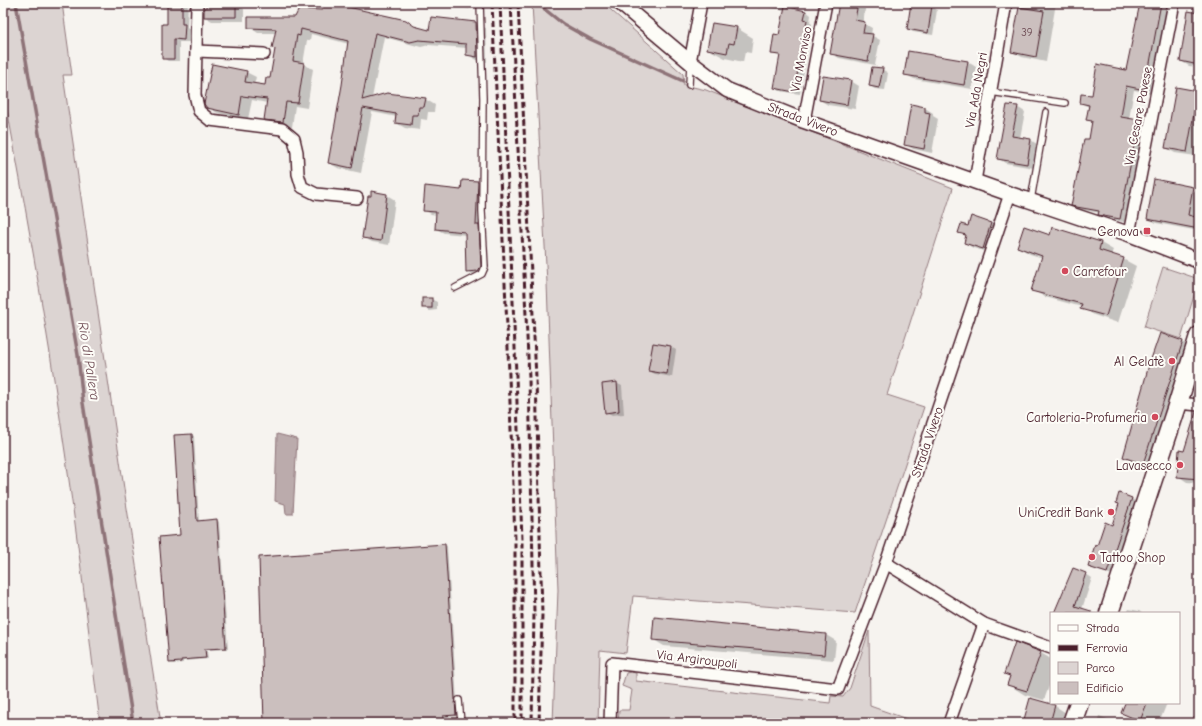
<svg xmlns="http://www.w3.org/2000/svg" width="1202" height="726" font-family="'Comic Neue',sans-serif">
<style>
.green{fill:#dcd4d2;stroke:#937a7e}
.water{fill:#bbabac;stroke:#8e7378}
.shadow{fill:#0003}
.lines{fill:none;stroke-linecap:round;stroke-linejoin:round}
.stream{stroke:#8e7378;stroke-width:3.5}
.building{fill:#cbbfbe;stroke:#4a1f2b}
.service-casing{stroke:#4a1f2b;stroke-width:8}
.minor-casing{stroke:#4a1f2b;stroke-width:14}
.tertiary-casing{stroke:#4a1f2b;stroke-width:17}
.primary-casing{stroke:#4a1f2b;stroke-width:21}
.service{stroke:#fdfcf7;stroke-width:5.5}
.minor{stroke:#fdfcf7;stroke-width:11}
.tertiary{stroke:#fdfcf7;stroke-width:14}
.primary{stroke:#fdfcf7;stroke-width:18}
.rail{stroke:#4a1f2b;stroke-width:3;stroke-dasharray:6 3;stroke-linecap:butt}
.poi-dot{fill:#d1495b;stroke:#fdfcf7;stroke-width:1.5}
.labels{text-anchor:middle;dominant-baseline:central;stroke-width:4;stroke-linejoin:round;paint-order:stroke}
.number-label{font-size:11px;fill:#6a4750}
.street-label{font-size:13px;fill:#4a1f2b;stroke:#fdfcf7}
.poi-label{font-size:13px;fill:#4a1f2b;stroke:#fdfcf7;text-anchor:end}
.water-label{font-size:14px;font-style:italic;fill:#725058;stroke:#fdfcf7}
</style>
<rect width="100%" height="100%" fill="#f6f3ef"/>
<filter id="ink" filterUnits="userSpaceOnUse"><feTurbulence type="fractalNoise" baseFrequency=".025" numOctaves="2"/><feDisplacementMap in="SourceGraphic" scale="8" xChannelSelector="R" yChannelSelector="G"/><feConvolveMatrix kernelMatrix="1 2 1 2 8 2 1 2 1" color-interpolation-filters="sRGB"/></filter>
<g filter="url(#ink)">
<g class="green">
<path d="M 3,3 L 62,3 L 72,75 L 63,75 L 126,502 L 161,723 L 100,723 C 91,652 83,580 73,509 C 55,375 32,242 7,109 L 8,86 L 3,57 Z"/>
<polygon points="532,3 603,3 683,74 684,85 706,90 953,188 887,395 924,407 855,613 633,596 626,653 600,650 598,723 553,723 558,590 547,283"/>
<polygon points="1163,267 1199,279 1181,339 1144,327"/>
<polygon points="869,631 870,706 918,723 618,723 619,710 629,710 632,690 622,686 626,673 631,672 636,673 636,681 830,703 831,696 843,697 850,688"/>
</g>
<polygon class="water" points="277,434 297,439 293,514 286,514 285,504 275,501"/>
<g class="shadow">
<polygon points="168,3 188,3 187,27 190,29 189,42 179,42 179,61 168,61 163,58 168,25"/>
<polygon points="207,3 227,3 227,5 236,5 244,9 244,21 212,21 205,17 207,9"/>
<polygon points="324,3 406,21 416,27 430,31 431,18 476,23 486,28 487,62 477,60 467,54 467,48 429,45 421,47 384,37 372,98 425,99 435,105 434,112 428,112 427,120 421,119 420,130 405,128 396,123 397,117 372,112 361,173 338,168 329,163 349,44 311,34 310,40 307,40 303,64 313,69 307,108 295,106 292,127 274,125 265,119 267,103 252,100 248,119 218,113 208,108 246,72 256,77 254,85 266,86 271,79 276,49 273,48 276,33 258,33 249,27 296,18 322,11"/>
<polygon points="444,3 471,3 469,9"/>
<polygon points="674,3 702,3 701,9 677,5"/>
<polygon points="727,3 787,3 786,8 806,11 811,15 810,22 812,24 800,94 780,91 775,88 780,57 772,53 780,36 785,10 761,6 760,8 748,5 746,8 733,6"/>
<polygon points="838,3 866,3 863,23 872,28 871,35 880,40 875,65 839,58 831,53 839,10 837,8"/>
<polygon points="912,3 932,6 937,10 933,35 913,32 908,29"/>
<polygon points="1021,3 1056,3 1046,62 1022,57 1012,52"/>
<polygon points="1140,3 1170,3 1152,94 1134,90 1129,119 1138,121 1146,125 1128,223 1107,218 1100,213 1080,209 1073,205 1089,141 1092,122 1087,119 1089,107 1081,103 1093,97 1127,71"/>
<polygon points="1199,14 1199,67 1189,66 1181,61"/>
<polygon points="737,28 753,38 751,53 745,52 743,62 725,58 708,49"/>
<polygon points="968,62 976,67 972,89 914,79 905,74"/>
<polygon points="882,69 888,73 885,90 875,89 870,86"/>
<polygon points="851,81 859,86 855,109 828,105 820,100"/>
<polygon points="1177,88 1199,92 1199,138 1196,156 1175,153 1166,148"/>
<polygon points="911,105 925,108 933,113 933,116 938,119 932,153 913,149 905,144"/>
<polygon points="1017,107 1025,112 1020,138 1031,140 1038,145 1034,168 1005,163 998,158"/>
<polygon points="1155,181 1199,189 1199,203 1196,218 1199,219 1199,231 1156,223 1148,218"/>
<polygon points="478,182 485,187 483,229 486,231 488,271 485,275 474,275 467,271 466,235 444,233 436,229 437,215 431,214 424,210"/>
<polygon points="372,193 387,195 395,200 389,245 372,242 363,237"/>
<polygon points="972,218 991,223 999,228 992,253 973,248 965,243 967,237 959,232 969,227"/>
<polygon points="1053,228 1101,243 1113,250 1111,255 1123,259 1136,266 1118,323 1094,315 1082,307 1045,297 1032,290 1043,258 1030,254 1018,247 1050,236"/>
<polygon points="431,299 437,302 437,310 429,311 423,307"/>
<polygon points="1161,335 1183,342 1199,351 1160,473 1140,466 1124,457"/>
<polygon points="654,344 671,347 676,350 672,377 655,374 650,371"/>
<polygon points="616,383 622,386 624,414 612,415 606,412"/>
<polygon points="1199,417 1199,483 1187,482 1178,476 1185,452"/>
<polygon points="191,435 194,436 199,522 217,520 219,522 228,649 207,650 208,659 183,661 183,663 173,664 170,663"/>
<polygon points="1132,499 1137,502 1113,575 1095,570 1089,567 1098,547"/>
<polygon points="445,545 447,546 458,716 445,717 445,723 265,723"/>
<polygon points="1086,574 1092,578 1082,609 1094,613 1056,613"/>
<polygon points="1129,609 1139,611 1142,613 1127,613"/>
<polygon points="826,635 836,641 834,660 664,646 654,640"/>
<polygon points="1015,644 1041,653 1051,659 1051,681 1044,700 1025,695 1009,685 1011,676"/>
<polygon points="1031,699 1055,706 1071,716 1069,723 1024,723"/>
<polygon points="1126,703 1167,703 1159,723 1141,723 1122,713"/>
<polygon points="1099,716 1113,721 1117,723 1097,723"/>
</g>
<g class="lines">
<g class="stream">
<polyline points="16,3 78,355 83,403 133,723"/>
<polyline points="537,3 563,24 590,39 683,81"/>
</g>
</g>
<g class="building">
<polygon points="167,3 182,3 182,24 185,24 184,40 174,39 174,59 162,59 162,24 167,24"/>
<polygon points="206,3 236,4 236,17 204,17 204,8 206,8"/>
<polygon points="323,3 330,3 406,20 414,26 429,30 431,17 476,22 477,57 466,55 466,44 419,40 410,42 375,33 362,100 387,93 426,98 424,107 419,107 418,115 412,115 411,125 395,123 396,114 363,108 352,168 328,163 342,85 348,41 301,29 300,36 297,35 293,61 304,63 298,103 286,102 283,122 264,120 267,99 242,96 239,115 207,108 204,104 212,64 247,71 245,82 265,85 266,78 270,78 275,49 272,48 276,29 248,28 248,17 295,17 299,9 322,10"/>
<polygon points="839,3 858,3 855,20 865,22 863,33 873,34 868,61 830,54"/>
<polygon points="911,3 932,5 928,33 907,29"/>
<polygon points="1140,3 1161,3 1145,90 1126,86 1121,117 1139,120 1120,219 1098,215 1099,211 1071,206 1084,139 1089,139 1092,121 1086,120 1089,105 1080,103 1081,94 1092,95 1097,64 1126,70"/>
<polygon points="785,6 806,11 804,19 807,20 794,92 774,88 780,55 771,54 774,34 779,35"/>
<polygon points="1019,7 1044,11 1036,57 1011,52"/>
<polygon points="1188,11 1199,13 1199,65 1180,61"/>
<polygon points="712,23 737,27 734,44 729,43 727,53 707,49"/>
<polygon points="908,51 968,61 964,85 904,75"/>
<polygon points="872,67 883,68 879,88 869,86"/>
<polygon points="823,76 851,80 847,105 819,100"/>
<polygon points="1176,87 1198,91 1187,152 1165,148"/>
<polygon points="911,104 925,107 925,112 930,113 924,149 904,145"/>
<polygon points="1007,105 1018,106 1012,136 1031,139 1027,164 997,159"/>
<polygon points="1154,179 1193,187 1188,215 1199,218 1199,229 1147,219"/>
<polygon points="462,180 478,181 476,225 479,225 481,266 478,271 466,272 465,232 435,229 436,212 423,211 425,186 461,190"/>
<polygon points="371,191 387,194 381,241 362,238 368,196 371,196"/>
<polygon points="971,216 991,223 983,249 964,243 966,235 958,233 961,224 968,226"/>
<polygon points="1024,226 1050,235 1052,227 1101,242 1099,250 1124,258 1106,316 1080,309 1082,304 1031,291 1042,256 1017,247"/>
<rect x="422" y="298" width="10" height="10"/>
<polygon points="1160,333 1183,341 1143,464 1123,457 1149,365"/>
<polygon points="653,343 671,346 667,374 648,371"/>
<polygon points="617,382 619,411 605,413 602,384"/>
<polygon points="1196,412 1199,412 1199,479 1177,477 1179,450 1184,451"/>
<polygon points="192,434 197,521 217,519 226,648 205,649 206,658 181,660 181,662 169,663 159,537 180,535 174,435"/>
<polygon points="1119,493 1132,498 1107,573 1088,567 1095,545 1097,546 1105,522 1112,525 1119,504 1116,503"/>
<polygon points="445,544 456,715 443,716 443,723 264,723 259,557"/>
<polygon points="1073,568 1086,573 1075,606 1091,611 1091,613 1054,613"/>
<polygon points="654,617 826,634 824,655 652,640"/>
<polygon points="1015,642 1041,652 1027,691 1007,685 1010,676 1004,674"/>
<polygon points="1030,698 1055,705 1050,723 1023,723"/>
<polygon points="1125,703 1147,703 1140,721 1121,713"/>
</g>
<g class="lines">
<g class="service-casing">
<g id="service">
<polyline points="689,85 690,64"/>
<polyline points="990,92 1065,103"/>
<polyline points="1031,200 1046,112"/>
<polyline points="455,288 482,274 485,267 482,211 483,98 480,3"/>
<polyline points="459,700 461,723"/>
</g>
</g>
<g class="minor-casing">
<g id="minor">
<polyline points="197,3 195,95 199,111 210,120 282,129 294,139 297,152 298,174 302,187 316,194 357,198"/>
<polyline points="196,51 264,54"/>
<polyline points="690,62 701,3"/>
<polyline points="804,121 826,3"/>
<polyline points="975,181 1006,3"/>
<polyline points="1129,234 1174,3"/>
<polyline points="1178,403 1199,405"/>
<polyline points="886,563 984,624 1051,648"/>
<polyline points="610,723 612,663 838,689 886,563 1010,194"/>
<polyline points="949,723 984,624"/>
</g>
</g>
<g class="tertiary-casing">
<polyline id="tertiary" points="620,3 690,62 727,90 804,121 1010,194 1129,234 1199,261"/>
</g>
<g class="primary-casing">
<g id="primary">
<polyline points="1109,613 1178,403 1199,336"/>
<polyline points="1072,723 1079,703"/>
</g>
</g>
<use href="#service" class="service"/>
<use href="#minor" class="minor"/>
<use href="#tertiary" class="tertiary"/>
<use href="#primary" class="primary"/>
<g class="rail">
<polyline points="492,3 508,348 515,540 515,723"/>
<polyline points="500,3 515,348 522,540 522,723"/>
<polyline points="511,3 529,378 534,613 532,723"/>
<polyline points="518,3 536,378 542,614 539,723"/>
</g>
</g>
</g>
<g class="poi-dot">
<rect x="1143" y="227" width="8" height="8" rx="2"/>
<circle cx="1065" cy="271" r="4"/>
<circle cx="1172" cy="361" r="4"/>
<circle cx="1155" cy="417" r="4"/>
<circle cx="1180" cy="465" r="4"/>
<circle cx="1111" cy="512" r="4"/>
<circle cx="1092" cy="557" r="4"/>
</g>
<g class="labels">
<g class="number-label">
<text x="1027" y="32">39</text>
</g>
<g class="street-label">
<text transform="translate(801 59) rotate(-79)">Via Monviso</text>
<text transform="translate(976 90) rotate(-80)">Via Ada Negri</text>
<text transform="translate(1138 116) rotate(-79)">Via Cesare Pavese</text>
<text transform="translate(803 119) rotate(21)">Strada Vivero</text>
<text transform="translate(927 442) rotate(-71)">Strada Vivero</text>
<text transform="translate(697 659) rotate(7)">Via Argiroupoli</text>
</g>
<g class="poi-label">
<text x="1139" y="231">Genova</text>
<text x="1073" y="271" text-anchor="start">Carrefour</text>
<text x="1164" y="361">Al Gelatè</text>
<text x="1147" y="417">Cartoleria-Profumeria</text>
<text x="1172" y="465">Lavasecco</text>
<text x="1103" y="512">UniCredit Bank</text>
<text x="1100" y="557" text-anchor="start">Tattoo Shop</text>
</g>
<g class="water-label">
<text transform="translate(89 361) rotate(81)">Rio di Pallera</text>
</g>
</g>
<rect width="1202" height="726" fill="none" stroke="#fdfcf7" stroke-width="16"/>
<rect x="8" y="8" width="1186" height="710" fill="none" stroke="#4a1f2b" stroke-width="1.5" filter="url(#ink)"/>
<rect x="1050" y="612" width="130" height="92" fill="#fdfcf7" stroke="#b5a4a5"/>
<rect x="1058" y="625" width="20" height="6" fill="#fdfcf7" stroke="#b5a4a5"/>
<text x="1086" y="632" font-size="12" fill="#4a1f2b">Strada</text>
<rect x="1058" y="645" width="20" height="6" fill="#4a1f2b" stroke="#b5a4a5"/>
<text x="1086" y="652" font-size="12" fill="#4a1f2b">Ferrovia</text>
<rect x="1058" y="662" width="20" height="12" fill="#dcd4d2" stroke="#b5a4a5"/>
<text x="1086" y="672" font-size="12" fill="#4a1f2b">Parco</text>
<rect x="1058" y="682" width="20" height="12" fill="#cbbfbe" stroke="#b5a4a5"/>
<text x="1086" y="692" font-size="12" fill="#4a1f2b">Edificio</text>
</svg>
